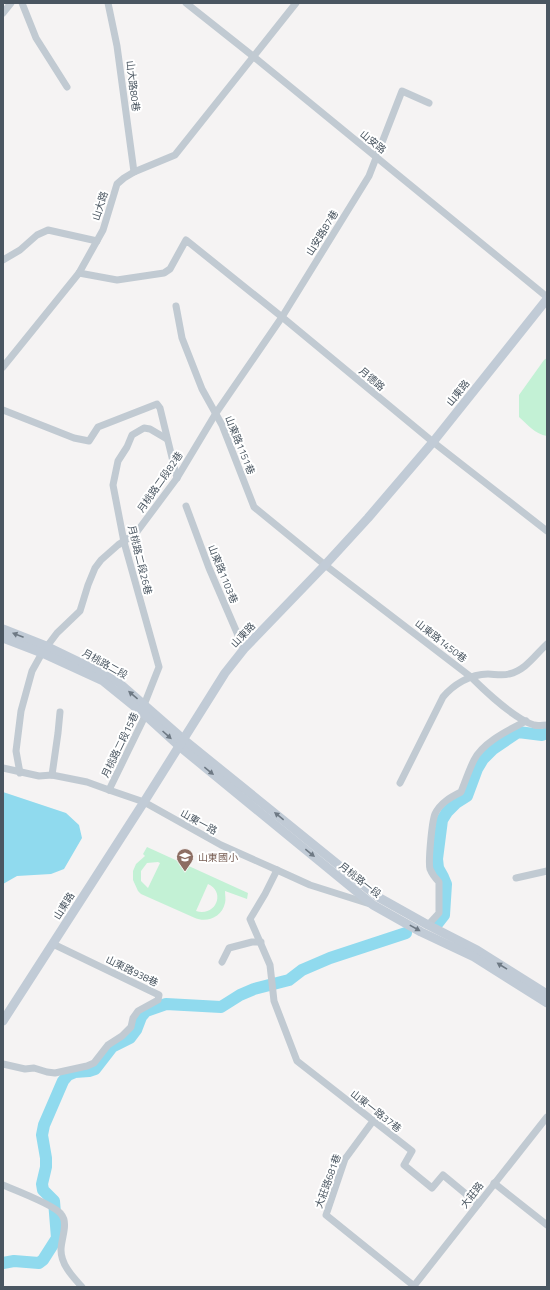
<svg xmlns="http://www.w3.org/2000/svg" width="550" height="1290" font-family="'Titillium Web','Noto Sans TC',sans-serif">
<style>
.green{fill:#c3f1d5;fill-rule:evenodd}
.water{fill:#90daee}
.lines{fill:none;stroke-linecap:round;stroke-linejoin:round}
.river{stroke:#90daee;stroke-width:12}
.street{stroke:#c1cad2;stroke-width:7}
.secondary{stroke:#c1cbd6;stroke-width:9}
.oneway{fill:#6e7984}
.labels{text-anchor:middle;dominant-baseline:central;stroke-width:4;stroke-linejoin:round;paint-order:stroke}
.street-label{font-size:10px;fill:#4a5661;stroke:#fff}
.education-label{font-size:10px;fill:#785e54;stroke:#fff;text-anchor:start}
</style>
<rect width="100%" height="100%" fill="#f5f3f3"/>
<g class="green">
<path d="M 547,358 L 547,436 C 535,434 528,425 519,417 L 519,395 L 544,360 Z"/>
<path d="M 147,847 L 248,893 L 247,899 L 225,891 C 225,895 226,899 225,903 C 222,917 207,923 195,918 L 141,894 L 138,891 L 133,880 L 133,871 L 136,864 L 145,856 L 143,854 ZM 158,862 L 160,863 L 148,888 L 141,881 L 141,871 L 147,863 ZM 208,884 C 226,892 216,917 196,911 Z"/>
</g>
<polygon class="water" points="3,792 66,813 79,825 82,838 64,869 51,874 17,876 3,884"/>
<g class="lines">
<g class="river">
<polyline points="437,924 444,915 446,884 443,877 438,868 437,859 442,820 447,812 456,803 467,796 477,769 483,759 493,749 518,732 542,735 547,733"/>
<polyline points="3,1263 14,1261 39,1263 43,1260 57,1238 54,1201 43,1190 42,1184 46,1167 46,1158 42,1135 44,1125 63,1081 68,1075 75,1072 89,1071 95,1069 112,1047 130,1038 136,1030 141,1017 146,1011 166,1004 221,1007 240,995 254,989 289,980 302,970 330,958 406,933"/>
</g>
<g class="street">
<polyline points="22,3 36,38 67,87"/>
<polyline points="108,3 117,46 134,172"/>
<polyline points="186,3 254,57 547,297"/>
<polyline points="3,13 11,3"/>
<polyline points="3,260 20,250 37,235 48,230 97,241"/>
<polyline points="79,273 117,280 164,273 170,269 186,240 282,317 433,442 547,531"/>
<path d="M 176,306 L 182,338 L 202,389 L 222,425 L 254,507 L 325,565 L 471,677 C 485,691 515,719 534,725 C 538,726 543,725 547,725"/>
<polyline points="3,367 79,273 103,230 117,184 124,178 134,172 175,155 296,3"/>
<polyline points="3,410 74,438 89,441 98,427 157,404 160,408 177,478"/>
<polyline points="186,506 209,568 244,649"/>
<polyline points="144,705 159,667 124,542 113,485 118,461 127,447 132,435 144,428 150,429 167,439"/>
<polyline points="3,768 39,776 52,775 87,782 109,790 144,802 221,845 277,870 310,885 370,904"/>
<polyline points="20,773 16,751 21,711 32,671 42,653 57,633 80,611 88,585 95,568 101,560 118,545 136,533 177,478 216,413 282,317 369,176 402,91 429,103"/>
<polyline points="52,775 58,733 60,712"/>
<path d="M 400,783 L 443,697 C 453,685 470,674 488,674 C 494,674 502,676 509,674 C 526,670 535,655 547,644"/>
<polyline points="109,790 147,712"/>
<polyline points="277,870 265,894 250,919 270,965 274,1001 297,1061 412,1151 404,1165 432,1188 443,1175 478,1204"/>
<polyline points="516,878 547,871"/>
<path d="M 428,925 L 439,913 L 439,882 C 435,878 432,874 430,869 C 428,862 432,821 435,814 C 440,803 451,797 461,792 C 465,782 469,770 474,760 C 483,742 509,730 526,721"/>
<polyline points="222,962 229,948 252,942 261,942"/>
<polyline points="3,1064 25,1069 34,1068 47,1072 55,1073 87,1066 94,1063 108,1045 122,1036 131,1027 133,1018 138,1011 158,1000 159,995 53,944"/>
<polyline points="373,1121 345,1159 326,1215 414,1286"/>
<polyline points="494,1183 547,1225"/>
<path d="M 3,1185 C 15,1190 55,1205 61,1214 C 69,1223 61,1239 61,1250 C 61,1265 73,1277 82,1287"/>
<polyline points="413,1287 547,1117"/>
</g>
<g class="secondary">
<polyline points="3,629 46,646 104,674 119,683 183,739 378,897 428,925 477,950 547,994"/>
<polyline points="3,638 42,653 103,681 145,715 179,746 373,905 421,932 474,957 547,1003"/>
<polyline points="3,1021 144,802 225,673 244,649 325,565 368,518 433,442 547,299"/>
</g>
</g>
<defs><path id="oneway-solid" d="M-6-.8H1V-3.2L6.5 0L1 3.2V.8H-6Z"/></defs>
<g class="oneway">
<use href="#oneway-solid" transform="translate(18 635) rotate(-159)"/>
<use href="#oneway-solid" transform="translate(133 695) rotate(-140)"/>
<use href="#oneway-solid" transform="translate(167 735) rotate(42)"/>
<use href="#oneway-solid" transform="translate(209 771) rotate(39)"/>
<use href="#oneway-solid" transform="translate(279 816) rotate(-141)"/>
<use href="#oneway-solid" transform="translate(310 853) rotate(39)"/>
<use href="#oneway-solid" transform="translate(415 928) rotate(29)"/>
<use href="#oneway-solid" transform="translate(502 966) rotate(-148)"/>
</g>
<defs>
<g id="school-pin" transform="scale(0.9)"><path d="M0 17L-7.5 6A9.5 9.5 0 1 1 7.5 6Z" fill="#8d6e63" stroke="#fff"/><path d="M0-5L7-2L0 1L-7-2ZM-4 1L0 2.5L4 1V4Q0 6-4 4Z" fill="#fff"/></g>
</defs>
<g fill-rule="evenodd">
<use href="#school-pin" x="185" y="857"/>
</g>
<g class="labels">
<g class="street-label">
<text transform="translate(133 86) rotate(83)">山大路80巷</text>
<text transform="translate(373 142) rotate(39)">山安路</text>
<text transform="translate(100 206) rotate(-72)">山大路</text>
<text transform="translate(322 233) rotate(-58)">山安路87巷</text>
<text transform="translate(372 379) rotate(40)">月德路</text>
<text transform="translate(458 393) rotate(-51)">山東路</text>
<text transform="translate(240 445) rotate(68)">山東路1151巷</text>
<text transform="translate(160 482) rotate(-55)">月桃路二段82巷</text>
<text transform="translate(140 560) rotate(76)">月桃路二段26巷</text>
<text transform="translate(223 574) rotate(68)">山東路1103巷</text>
<text transform="translate(243 635) rotate(-47)">山東路</text>
<text transform="translate(441 641) rotate(38)">山東路1450巷</text>
<text transform="translate(105 664) rotate(29)">月桃路二段</text>
<text transform="translate(120 745) rotate(-64)">月桃路二段15巷</text>
<text transform="translate(199 822) rotate(29)">山東一路</text>
<text transform="translate(360 880) rotate(38)">月桃路一段</text>
<text transform="translate(64 906) rotate(-58)">山東路</text>
<text transform="translate(132 971) rotate(26)">山東路938巷</text>
<text transform="translate(376 1111) rotate(38)">山東一路37巷</text>
<text transform="translate(328 1181) rotate(-70)">大莊路681巷</text>
<text transform="translate(472 1195) rotate(-52)">大莊路</text>
</g>
<g class="education-label">
<text x="198" y="857">山東國小</text>
</g>
</g>
<rect width="550" height="1290" fill="none" stroke="#4a5661" stroke-width="8"/>
</svg>
